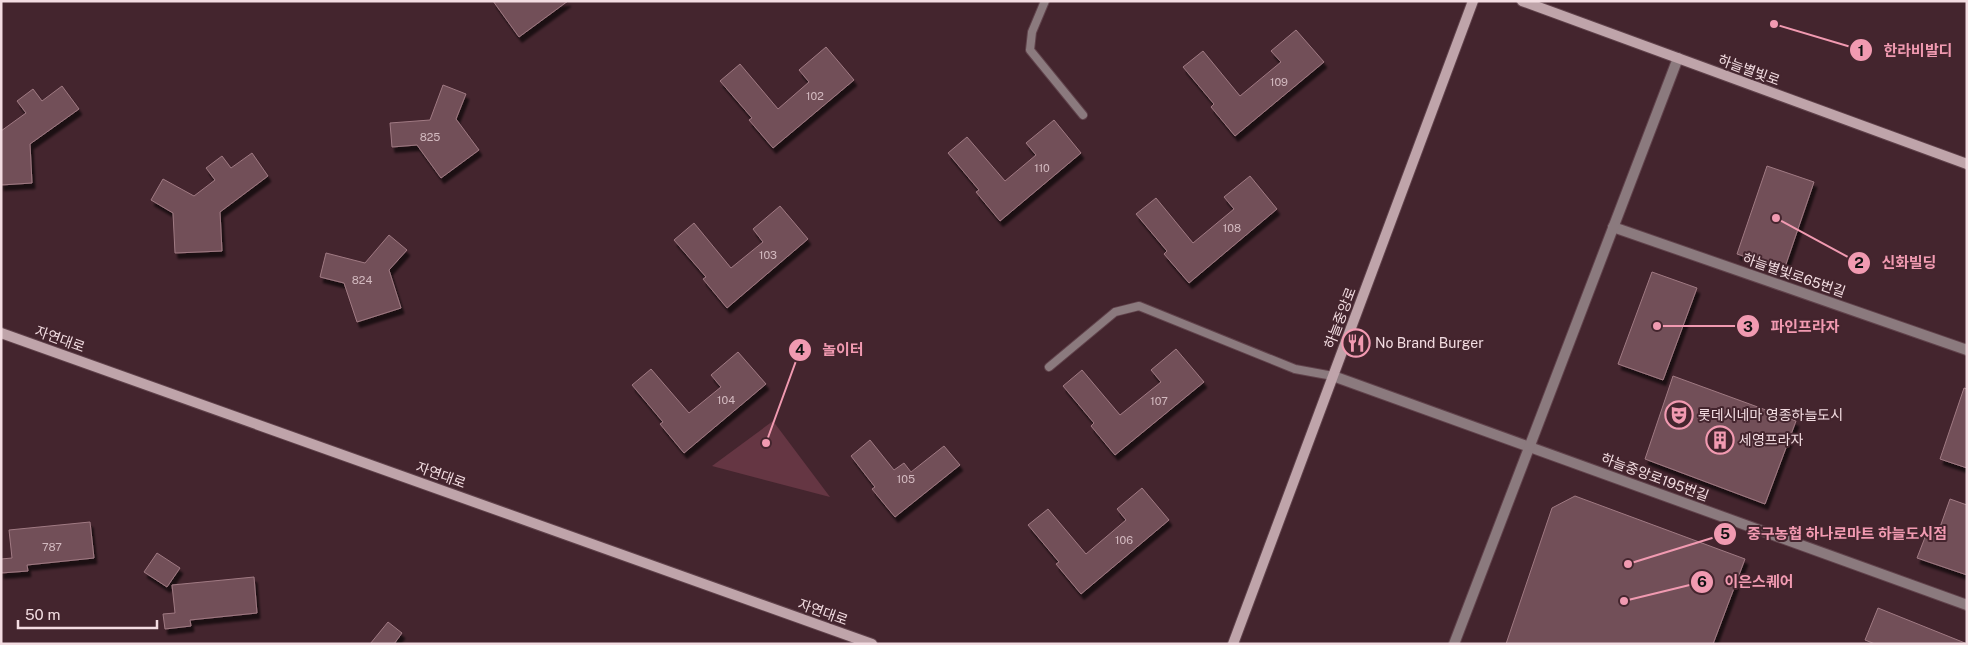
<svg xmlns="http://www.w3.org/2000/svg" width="1968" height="645" font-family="'Public Sans','Noto Sans KR',sans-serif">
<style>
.green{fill:#653643}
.building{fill:#724f58;stroke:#a07a83;filter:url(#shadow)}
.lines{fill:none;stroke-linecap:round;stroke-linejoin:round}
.lane-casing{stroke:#60424b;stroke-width:10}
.street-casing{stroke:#60424b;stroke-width:12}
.secondary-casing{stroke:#60424b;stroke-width:12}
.lane{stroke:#8b7a7e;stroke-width:8}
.street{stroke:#8b7a7e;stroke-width:10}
.secondary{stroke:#bfa4aa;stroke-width:10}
.labels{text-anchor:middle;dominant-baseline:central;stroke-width:4;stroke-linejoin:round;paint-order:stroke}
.number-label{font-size:11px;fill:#d3bac0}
.street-label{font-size:14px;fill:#f3dde2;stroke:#44252e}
.poi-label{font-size:14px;fill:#f3dde2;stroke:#44252e;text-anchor:start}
.leader{fill:none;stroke:#f19ab1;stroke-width:2}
.callout-dot{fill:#f19ab1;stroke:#44252e;stroke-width:2}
.mark-label{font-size:15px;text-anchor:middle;font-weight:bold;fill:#111}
.callout-label{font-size:15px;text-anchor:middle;font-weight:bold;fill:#f19ab1;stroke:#44252e;stroke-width:4;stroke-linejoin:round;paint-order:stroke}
</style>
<defs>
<filter id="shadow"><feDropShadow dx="3" dy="5.5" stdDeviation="1" flood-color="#0009"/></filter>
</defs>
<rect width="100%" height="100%" fill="#44252e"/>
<polygon class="green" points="773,421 830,497 712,466"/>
<g class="building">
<polygon points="493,1 568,1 519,37"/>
<polygon points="1296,30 1324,62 1235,136 1211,107 1214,104 1183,67 1203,51 1240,96 1281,62 1271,51"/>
<polygon points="826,47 854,80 773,148 749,120 752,118 720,81 740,64 778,109 809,82 799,70"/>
<polygon points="443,85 466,94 456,119 479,150 441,178 417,145 392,147 390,123 430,120"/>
<polygon points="62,86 79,109 30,144 32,183 1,185 1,131 26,113 17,101 33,89 42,101"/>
<polygon points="1054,120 1081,153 1000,221 976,192 979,190 948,153 967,137 1005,181 1036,155 1026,143"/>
<polygon points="252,153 268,176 220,212 222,251 175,253 173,213 151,200 163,179 194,196 215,180 206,168 222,156 231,168"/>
<polygon points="1767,166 1814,182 1784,270 1737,254"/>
<polygon points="1250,176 1277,209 1189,283 1164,254 1167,251 1136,214 1156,198 1193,243 1234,209 1224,197"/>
<polygon points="780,206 808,239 727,308 703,279 706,277 674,240 694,223 731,268 763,242 753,229"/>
<polygon points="389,235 407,250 389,270 401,308 357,322 344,283 320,277 326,253 365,263"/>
<polygon points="1652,272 1697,288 1663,380 1618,364"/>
<polygon points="1176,349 1204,382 1115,455 1091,426 1094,423 1063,386 1082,370 1120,415 1161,382 1151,370"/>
<polygon points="738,352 766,384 684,453 660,424 663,422 632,385 651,369 689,413 721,387 711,375"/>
<polygon points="1673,376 1796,421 1765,504 1645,459"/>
<polygon points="1964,388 1967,389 1967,468 1940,459"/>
<polygon points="870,440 894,470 904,463 911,472 944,446 960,465 895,517 872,489 875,487 851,456"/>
<polygon points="1142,488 1169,520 1081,594 1056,564 1059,562 1028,525 1048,509 1086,554 1126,520 1117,509"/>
<polygon points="1575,496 1745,559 1713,644 1506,644 1552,508"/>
<polygon points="1950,499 1967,505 1967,575 1917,558 1929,527 1939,530"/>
<polygon points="90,522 94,558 27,565 28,571 1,573 1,559 12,558 9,530"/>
<polygon points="157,553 180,568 167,587 144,572"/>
<polygon points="254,577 257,613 190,620 191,626 165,629 163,614 175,613 172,585"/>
<polygon points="1878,608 1965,643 1964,644 1875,644 1865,640"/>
<polygon points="388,622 402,633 394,644 370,644"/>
</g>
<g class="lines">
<g class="lane-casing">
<g id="lane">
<polyline points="1045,1 1032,32 1030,50 1083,115"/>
<polyline points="1049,367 1115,312 1139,306 1295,369 1333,376"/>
</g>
</g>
<g class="street-casing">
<g id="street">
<polyline points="1613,227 1967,350"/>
<polyline points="1333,376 1967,605"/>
<polyline points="1454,644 1678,58"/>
</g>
</g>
<g class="secondary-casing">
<g id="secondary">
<polyline points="1522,1 1967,164"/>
<polyline points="1,333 872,644"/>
<polyline points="1233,644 1473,1"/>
</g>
</g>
<use href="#lane" class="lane"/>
<use href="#street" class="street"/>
<use href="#secondary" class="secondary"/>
</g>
<defs>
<g id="restaurant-ring" transform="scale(1.4375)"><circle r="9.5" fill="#44252e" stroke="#f19ab1" stroke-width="1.5"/><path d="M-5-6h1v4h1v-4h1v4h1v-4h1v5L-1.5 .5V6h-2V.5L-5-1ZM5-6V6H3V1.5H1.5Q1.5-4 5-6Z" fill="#f19ab1"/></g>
<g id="theatre-ring" transform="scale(1.4375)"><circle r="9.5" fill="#44252e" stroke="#f19ab1" stroke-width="1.5"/><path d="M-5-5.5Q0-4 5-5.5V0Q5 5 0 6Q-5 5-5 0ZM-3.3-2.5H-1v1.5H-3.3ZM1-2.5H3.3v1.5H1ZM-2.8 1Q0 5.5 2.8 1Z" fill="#f19ab1"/></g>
<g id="building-ring" transform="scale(1.4375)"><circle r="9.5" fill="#44252e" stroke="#f19ab1" stroke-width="1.5"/><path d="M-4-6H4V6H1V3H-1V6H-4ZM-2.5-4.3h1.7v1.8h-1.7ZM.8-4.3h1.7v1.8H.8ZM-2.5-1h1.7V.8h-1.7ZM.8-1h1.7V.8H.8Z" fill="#f19ab1"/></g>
</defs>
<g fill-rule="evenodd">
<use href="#restaurant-ring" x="1356" y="343"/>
<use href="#theatre-ring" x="1679" y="415"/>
<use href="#building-ring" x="1720" y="440"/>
</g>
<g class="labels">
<g class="number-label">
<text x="1279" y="82">109</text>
<text x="815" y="96">102</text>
<text x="430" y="137">825</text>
<text x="1042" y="168">110</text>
<text x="1232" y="228">108</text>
<text x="768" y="255">103</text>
<text x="362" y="280">824</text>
<text x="726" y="400">104</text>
<text x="1159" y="401">107</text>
<text x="906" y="479">105</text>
<text x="1124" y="540">106</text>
<text x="52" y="547">787</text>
</g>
<g class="street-label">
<text transform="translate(1749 70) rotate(20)">하늘별빛로</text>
<text transform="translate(1794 275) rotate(19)">하늘별빛로65번길</text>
<text transform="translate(1340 318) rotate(-69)">하늘중앙로</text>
<text transform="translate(60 339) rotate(20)">자연대로</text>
<text transform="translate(441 475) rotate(20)">자연대로</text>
<text transform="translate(1655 477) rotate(20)">하늘중앙로195번길</text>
<text transform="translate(823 612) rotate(20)">자연대로</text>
</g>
<g class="poi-label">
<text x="1375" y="343">No Brand Burger</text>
<text x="1698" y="415">롯데시네마 영종하늘도시</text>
<text x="1739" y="440">세영프라자</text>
</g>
</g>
<path class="leader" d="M1774 24L1861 50M1776 218L1859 263M1657 326L1748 326M766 443L800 350M1628 564L1725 534M1624 601L1702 582"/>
<g class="callout-dot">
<circle cx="1774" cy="24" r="5"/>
<circle cx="1776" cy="218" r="5"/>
<circle cx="1657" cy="326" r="5"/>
<circle cx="766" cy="443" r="5"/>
<circle cx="1628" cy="564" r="5"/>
<circle cx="1624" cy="601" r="5"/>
<circle cx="1861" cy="50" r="12"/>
<circle cx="1859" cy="263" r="12"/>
<circle cx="1748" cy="326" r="12"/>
<circle cx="800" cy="350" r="12"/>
<circle cx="1725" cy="534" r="12"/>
<circle cx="1702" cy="582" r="12"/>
</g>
<g class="mark-label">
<text x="1861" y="56">1</text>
<text x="1859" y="268">2</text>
<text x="1748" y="332">3</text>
<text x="800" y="355">4</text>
<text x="1725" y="539">5</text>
<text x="1702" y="587">6</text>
</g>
<g class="callout-label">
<text x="1918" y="56">한라비발디</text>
<text x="1909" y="268">신화빌딩</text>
<text x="1805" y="332">파인프라자</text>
<text x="843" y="355">놀이터</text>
<text x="1847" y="539">중구농협 하나로마트 하늘도시점</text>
<text x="1759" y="587">이은스퀘어</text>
</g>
<rect width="1968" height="645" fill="none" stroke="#f3dde2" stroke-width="5"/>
<path d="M18 620v8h139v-8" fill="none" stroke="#f3dde2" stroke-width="2.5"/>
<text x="25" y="620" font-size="15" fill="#f3dde2" stroke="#44252e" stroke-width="4" paint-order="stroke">50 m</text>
</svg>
